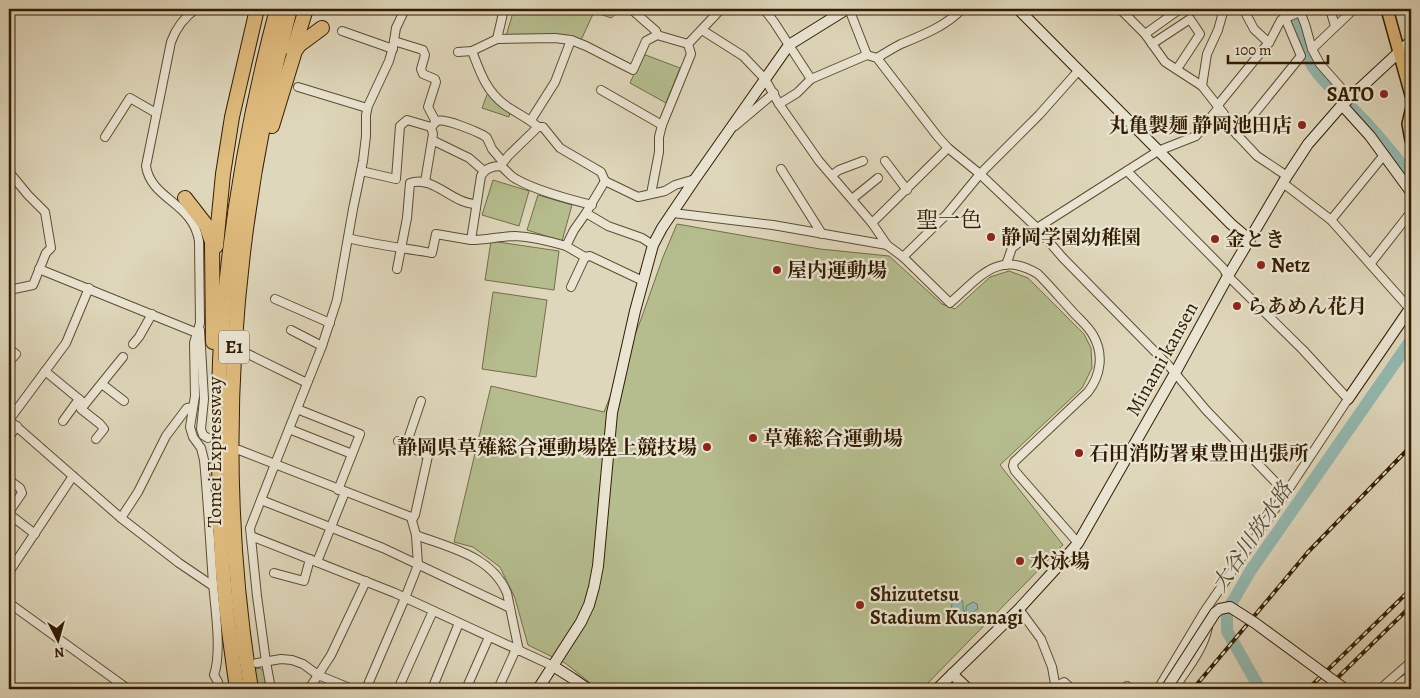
<svg xmlns="http://www.w3.org/2000/svg" width="1420" height="698" font-family="Alegreya,'Noto Serif JP',serif">
<style>
.green{fill:#b5bd8e;stroke:#746d47}
.water{fill:#93b9b1;stroke:#6d7b6a}
.lines{fill:none;stroke-linecap:round;stroke-linejoin:round}
.river{stroke:#93b9b1;stroke-width:12}
.street-casing{stroke:#5e4c2f;stroke-width:10}
.secondary-casing{stroke:#331d00;stroke-width:12}
.primary-casing{stroke:#331d00;stroke-width:14}
.highway-casing{stroke:#331d00;stroke-width:16}
.street{stroke:#eae5d3;stroke-width:8}
.secondary{stroke:#eae5d3;stroke-width:10}
.primary{stroke:#e0bc7e;stroke-width:11}
.highway{stroke:#e0bc7e;stroke-width:14}
.rail-casing{stroke:#331d00;stroke-width:4}
.rail{stroke:#eae5d3;stroke-width:2;stroke-dasharray:5.5;stroke-linecap:butt}
.secondary-bridge-casing{stroke:#331d00;stroke-width:12;stroke-linecap:butt}
.secondary-bridge{stroke:#eae5d3;stroke-width:10}
.poi-dot{fill:#8f2418;stroke:#eae5d3;stroke-width:2}
.labels{text-anchor:middle;dominant-baseline:central;stroke-width:4.5;stroke-linejoin:round;paint-order:stroke}
.shield{fill:#eae5d3;stroke:#6a593f;stroke-width:1}
.shield-label{font-size:19px;font-weight:bold;fill:#331d00}
.poi-label{font-size:20px;font-weight:bold;fill:#331d00;stroke:#eae5d3;text-anchor:start}
.street-label{font-size:20px;fill:#331d00;stroke:#eae5d3}
.water-label{font-size:21px;font-style:italic;fill:#504c35;stroke:#eae5d3}
.quarter-label{font-size:22px;fill:#331d00;stroke:#eae5d3}
</style>
<rect width="100%" height="100%" fill="#dfd7bb"/>
<filter id="stains"><feTurbulence type="fractalNoise" baseFrequency=".004" numOctaves="4"/><feColorMatrix values="0 0 0 0 .2 0 0 0 0 .09 0 0 0 0 .02 0 0 0 .5 -.17"/></filter>
<radialGradient id="worn" r=".72"><stop offset=".6" stop-color="#630" stop-opacity="0"/><stop offset="1" stop-color="#630" stop-opacity=".3"/></radialGradient>
<g class="green">
<polygon points="514,9 622,9 611,18 594,12 581,40 506,36"/>
<polygon points="643,54 680,68 666,103 630,83"/>
<polygon points="488,92 510,112 509,117 482,108"/>
<polygon points="493,180 529,191 519,226 482,215"/>
<polygon points="538,195 572,205 562,241 527,230"/>
<polygon points="677,224 820,249 889,256 942,304 955,309 990,277 1009,271 1028,278 1084,334 1091,348 1092,368 1082,388 1000,465 1063,545 922,689 598,689 565,663 528,645 515,598 500,567 473,547 454,542 491,386 604,412 640,322 663,257"/>
<polygon points="491,241 559,251 554,290 485,280"/>
<polygon points="493,292 547,300 536,377 482,369"/>
<polygon points="260,668 265,673 268,689 258,689 255,669"/>
</g>
<g class="water">
<path d="M 957,599 L 962,600 C 964,604 962,607 964,611 C 965,615 966,615 966,619 L 963,623 L 959,621 L 951,613 L 952,603 Z"/>
<polygon points="973,602 977,604 978,609 973,612 968,613 966,611 966,606"/>
</g>
<g class="lines">
<g class="river">
<path d="M 1291,9 C 1297,27 1303,51 1313,67 C 1324,84 1342,97 1356,112 C 1376,132 1394,154 1411,177"/>
<polyline points="1260,689 1227,631 1227,611 1251,570 1411,340"/>
</g>
<g class="street-casing">
<g id="street">
<path d="M 196,9 C 183,18 176,28 171,42 L 146,166 C 151,200 193,202 199,241 L 200,323 L 194,343 L 195,396 L 190,427 L 193,437 L 201,448 L 204,460 C 208,501 210,542 213,583 C 215,608 222,652 214,675 L 218,682 L 219,689"/>
<polyline points="631,9 656,31 657,35"/>
<polyline points="764,9 774,22 811,79"/>
<polyline points="849,9 867,55"/>
<polyline points="1120,9 1145,34 1165,62 1202,86"/>
<polyline points="1224,9 1218,30 1207,54 1202,86 1224,114 1226,123 1257,156 1287,176"/>
<polyline points="1299,9 1305,24 1312,49 1320,64 1350,98"/>
<polyline points="1330,9 1335,26"/>
<polyline points="1246,14 1254,29 1269,43"/>
<polyline points="702,30 743,56 765,79 779,104 819,161 872,223 887,245"/>
<polyline points="342,31 393,49"/>
<polyline points="1145,34 1180,9"/>
<polyline points="497,39 504,9"/>
<polyline points="394,41 423,50 425,55 421,69 423,74 435,79 436,82 428,107 436,122"/>
<polyline points="688,44 721,9"/>
<polyline points="1152,44 1190,19 1200,34 1177,69"/>
<polyline points="1312,49 1354,9"/>
<path d="M 472,51 C 480,72 486,91 505,105 C 516,113 528,118 538,127 L 543,127 L 560,148 L 601,172 L 605,181 L 638,197 L 665,191 L 675,185 L 695,179"/>
<polyline points="458,52 472,51 497,39 555,38 571,40 586,46 633,70 646,41 657,35 688,44 691,54 662,125 659,137 659,152 651,194"/>
<path d="M 877,58 C 885,53 893,48 901,44 C 923,35 946,26 962,9"/>
<polyline points="298,87 367,108"/>
<polyline points="601,90 662,125"/>
<polyline points="779,104 797,93 811,79 867,55 877,58 938,137 948,148 980,174 1037,228 1063,258 1169,366 1206,410 1286,493"/>
<polyline points="1218,105 1270,41 1281,20 1300,12"/>
<polyline points="531,120 555,82 571,40"/>
<polyline points="735,126 774,93"/>
<polyline points="1237,135 1301,56 1285,18 1283,9"/>
<polyline points="105,137 130,98 156,113"/>
<polyline points="432,140 469,158 484,171"/>
<polyline points="885,161 907,190"/>
<polyline points="501,165 509,155 538,127"/>
<polyline points="781,169 822,234"/>
<polyline points="361,171 396,179 400,126 407,120 431,127"/>
<polyline points="1127,171 1223,268 1228,276 1303,350 1348,399 1286,493 1204,612 1158,689"/>
<polyline points="9,172 28,195 45,212 51,248 46,253 33,285 9,290"/>
<polyline points="832,175 839,170 863,161"/>
<polyline points="605,181 586,213 574,230 566,246 585,257 590,256 643,281"/>
<path d="M 425,182 L 433,134 L 431,127 C 433,126 435,122 437,121 C 445,118 475,131 483,135 L 487,138 L 492,149 L 503,162"/>
<polyline points="1283,183 1331,220 1410,309"/>
<polyline points="852,199 878,178"/>
<polyline points="586,213 608,226 642,238 653,245"/>
<path d="M 673,213 L 773,225 L 887,245 L 903,257 L 950,303 C 979,278 998,249 1038,274 C 1050,286 1061,299 1072,311 C 1079,319 1088,326 1093,335 C 1104,354 1101,375 1088,392 L 1014,462 L 1013,466 L 1015,471 L 1078,543"/>
<polyline points="1331,220 1384,155"/>
<polyline points="872,223 948,148"/>
<path d="M 348,238 C 376,245 404,248 432,253 L 436,234 L 471,240 L 481,176 C 485,168 492,166 501,166 C 506,170 510,176 516,179 C 537,191 568,199 592,205"/>
<path d="M 471,240 C 486,240 501,236 515,236 C 533,237 549,241 566,246"/>
<polyline points="903,257 947,214 980,174 1039,115 1079,70"/>
<polyline points="1371,263 1411,212"/>
<polyline points="1006,265 1012,248 1037,228 1158,151 1196,136 1219,107"/>
<polyline points="39,269 197,333"/>
<path d="M 397,269 L 407,218 L 410,183 C 434,175 452,204 476,204"/>
<polyline points="571,287 585,257"/>
<polyline points="275,299 330,323"/>
<polyline points="200,330 204,399 201,429 203,435 208,438"/>
<polyline points="291,330 322,346"/>
<polyline points="133,344 139,337 152,314"/>
<polyline points="9,349 16,354 9,362"/>
<polyline points="248,354 307,383"/>
<polyline points="45,371 85,404"/>
<polyline points="102,384 124,401"/>
<polyline points="297,409 360,434 338,490"/>
<polyline points="9,420 121,518 179,563 213,586"/>
<polyline points="9,420 66,343 89,288"/>
<polyline points="63,421 79,399"/>
<polyline points="289,429 352,454"/>
<polyline points="9,437 17,426"/>
<polyline points="96,439 104,429 100,424 81,409 123,357"/>
<polyline points="398,441 428,456 415,515 412,520"/>
<polyline points="406,445 421,401"/>
<polyline points="239,450 411,517 416,535 418,565 405,598 366,689"/>
<polyline points="9,480 20,488 22,493 9,512"/>
<polyline points="261,500 383,548 510,608"/>
<polyline points="9,514 35,534"/>
<polyline points="121,518 138,492 166,436 187,408 193,407"/>
<path d="M 416,535 C 450,548 492,556 507,593 L 519,651"/>
<polyline points="251,536 395,593 553,666"/>
<polyline points="317,562 345,492"/>
<polyline points="9,572 73,476"/>
<polyline points="274,573 304,581 310,559"/>
<polyline points="9,603 128,689"/>
<polyline points="1019,609 1041,639 1052,667 1056,689"/>
<polyline points="257,663 281,659 292,660 303,664 318,675 352,689"/>
<polyline points="1055,687 1064,682 1072,689"/>
<polyline points="271,689 266,662 257,596 250,528 275,464 322,346 337,300 353,209 363,161 366,136 366,115 368,106 389,61 393,47 396,28 405,9"/>
<polyline points="309,689 331,655 366,581"/>
<polyline points="398,689 433,611"/>
<polyline points="432,689 459,623"/>
<polyline points="466,689 489,637"/>
<polyline points="498,689 516,649"/>
<polyline points="1124,689 1127,686 1130,689"/>
<path d="M 1174,689 C 1187,669 1203,651 1208,627"/>
<polyline points="1380,689 1411,662"/>
</g>
</g>
<g class="secondary-casing">
<g id="secondary">
<polyline points="1018,9 1231,224 1250,240"/>
<polyline points="1342,105 1370,136 1411,192"/>
<polyline points="1348,399 1411,307"/>
<polyline points="553,666 572,678 588,689"/>
<polyline points="952,674 968,689"/>
<polyline points="538,689 581,622 589,605 594,587 598,566 612,413 635,311 653,245 662,228 695,179 789,45 847,9"/>
<polyline points="937,689 1019,609 1051,574 1078,543 1175,373 1228,276 1287,176 1308,144 1342,105 1411,41"/>
<polyline points="1394,689 1411,676"/>
</g>
</g>
<g class="primary-casing">
<g id="primary">
<polyline points="1387,9 1411,95"/>
<polyline points="1411,111 1408,124 1411,140"/>
</g>
</g>
<g class="highway-casing">
<g id="highway">
<polyline points="293,51 306,9"/>
<polyline points="272,126 295,51 299,45 322,28"/>
<polyline points="185,198 206,225 212,242 213,342"/>
<polyline points="216,246 223,174 232,117 257,9"/>
<path d="M 237,689 C 230,640 223,590 221,539 C 219,502 219,464 219,426 C 219,399 219,371 221,343 C 229,230 248,118 277,9"/>
<path d="M 251,689 C 214,463 231,230 290,9"/>
</g>
</g>
<use href="#street" class="street"/>
<use href="#secondary" class="secondary"/>
<use href="#primary" class="primary"/>
<use href="#highway" class="highway"/>
<g class="rail-casing">
<g id="rail">
<polyline points="1193,689 1308,552 1411,446"/>
<polyline points="1308,689 1411,589"/>
<polyline points="1326,689 1411,606"/>
</g>
</g>
<use href="#rail" class="rail"/>
<g class="secondary-bridge-casing">
<polyline id="secondary-bridge" points="1166,689 1215,613 1220,609 1230,607 1255,623 1345,689"/>
</g>
<use href="#secondary-bridge" class="secondary-bridge"/>
</g>
<g class="poi-dot">
<circle cx="1384" cy="94" r="5"/>
<circle cx="1302" cy="125" r="5"/>
<circle cx="991" cy="237" r="5"/>
<circle cx="1215" cy="239" r="5"/>
<circle cx="1261" cy="265" r="5"/>
<circle cx="777" cy="270" r="5"/>
<circle cx="1237" cy="306" r="5"/>
<circle cx="753" cy="438" r="5"/>
<circle cx="707" cy="447" r="5"/>
<circle cx="1079" cy="453" r="5"/>
<circle cx="1020" cy="561" r="5"/>
<circle cx="860" cy="605" r="5"/>
</g>
<g class="labels">
<rect class="shield" x="219" y="330.5" width="30" height="33" rx="4"/>
<g class="shield-label">
<text x="234" y="347">E1</text>
</g>
<g class="poi-label">
<text x="1374" y="94" text-anchor="end">SATO</text>
<text x="1292" y="125" text-anchor="end">丸亀製麺 静岡池田店</text>
<text x="1001" y="237">静岡学園幼稚園</text>
<text x="1225" y="239">金とき</text>
<text x="1271" y="265">Netz</text>
<text x="787" y="270">屋内運動場</text>
<text x="1247" y="306">らあめん花月</text>
<text x="763" y="438">草薙総合運動場</text>
<text x="697" y="447" text-anchor="end">静岡県草薙総合運動場陸上競技場</text>
<text x="1089" y="453">石田消防署東豊田出張所</text>
<text x="1030" y="561">水泳場</text>
<text x="870" y="594">Shizutetsu<tspan x="870" dy="23">Stadium Kusanagi</tspan></text>
</g>
<g class="street-label">
<text transform="translate(1162 359) rotate(-61)">Minami kansen</text>
<text transform="translate(214 452) rotate(-90)">Tomei Expressway</text>
</g>
<g class="water-label">
<text transform="translate(1252 537) rotate(-56)">大谷川放水路</text>
</g>
<g class="quarter-label">
<text x="949" y="220">聖一色</text>
</g>
</g>
<rect width="1420" height="698" fill="none" stroke="#dfd7bb" stroke-width="30"/>
<rect x="10" y="10" width="1400" height="678" fill="none" stroke="#331d00" stroke-width="2.5"/>
<rect x="15" y="15" width="1390" height="668" fill="none" stroke="#331d00"/>
<g transform="translate(58 640) rotate(174)" stroke="#eae5d3" stroke-width="4" paint-order="stroke">
<path d="M0-4L9 19L0 12L-9 19Z" fill="#331d00"/>
<text y="-8" font-size="14" font-weight="bold" text-anchor="middle" fill="#331d00">N</text>
</g>
<path d="M1228 55v8h100v-8" fill="none" stroke="#331d00" stroke-width="2.5"/>
<text x="1235" y="55" font-size="15" fill="#331d00" stroke="#eae5d3" stroke-width="4" paint-order="stroke">100 m</text>
<rect width="100%" height="100%" filter="url(#stains)"/>
<rect width="100%" height="100%" fill="url(#worn)"/>
</svg>
